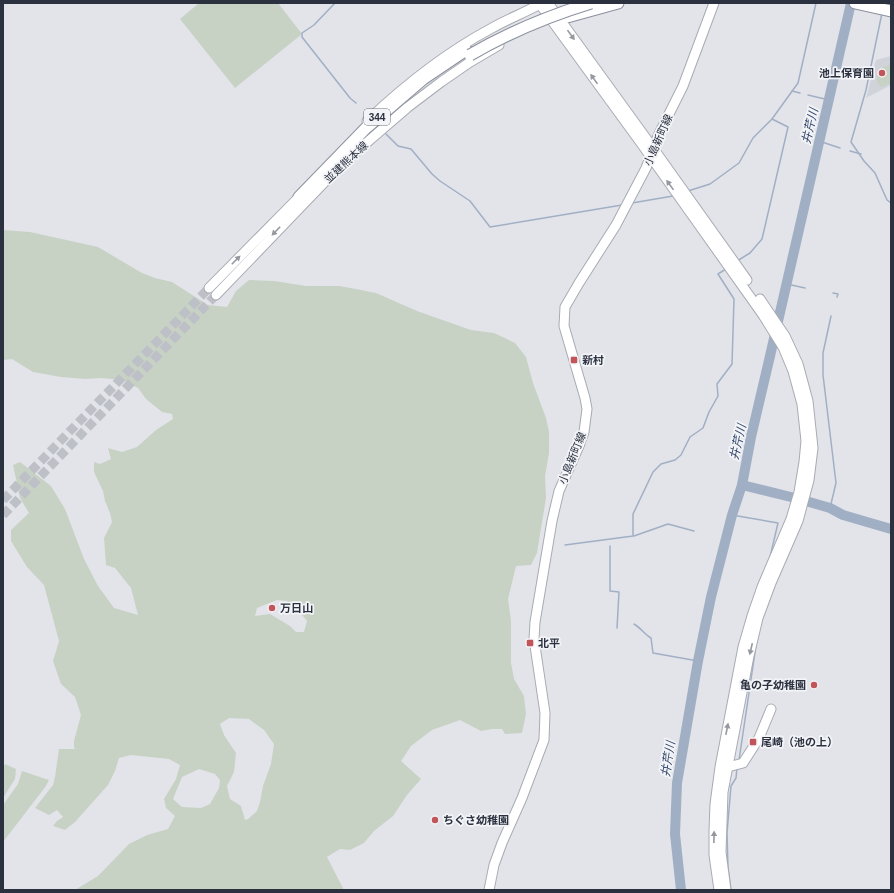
<svg xmlns="http://www.w3.org/2000/svg" width="894" height="893" font-family="Arial,'Noto Sans JP',sans-serif">
<style>
.built{fill:#d1d3db}
.green{fill:#c7d2c5;fill-rule:evenodd}
.lines{fill:none;stroke-linecap:round;stroke-linejoin:round}
.stream{stroke:#a1afc5;stroke-width:1.5}
.river{stroke:#a1afc5;stroke-width:10}
.secondary-tunnel{stroke:#bec0c7;stroke-width:9;stroke-dasharray:9 4.5;stroke-linecap:butt}
.secondary-casing{stroke:#a8abb3;stroke-width:11}
.highway-casing{stroke:#8b919f;stroke-width:13}
.secondary{stroke:#fff;stroke-width:9}
.highway{stroke:#fff;stroke-width:11}
.highway-bridge-casing{stroke:#8b919f;stroke-width:13;stroke-linecap:butt}
.highway-bridge{stroke:#fff;stroke-width:11}
.oneway{fill:#9698a0}
.poi-dot{fill:#c15559;stroke:#f2f4f7;stroke-width:1.5}
.labels{text-anchor:middle;dominant-baseline:central;stroke-width:3.5;stroke-linejoin:round;paint-order:stroke}
.shield{fill:#f2f4f7;stroke:#676c77;stroke-width:1}
.shield-label{font-size:10px;font-weight:bold;fill:#2c3140}
.poi-label{font-size:11px;font-weight:bold;fill:#2c3140;stroke:#f2f4f7;text-anchor:start}
.street-label{font-size:11px;fill:#2c3140;stroke:#f2f4f7}
.water-label{font-size:12px;font-style:italic;fill:#3a4c70;stroke:#f2f4f7}
</style>
<rect width="100%" height="100%" fill="#e3e4e9"/>
<polygon class="built" points="891,56 891,85 866,98 876,60"/>
<g class="green">
<polygon points="199,3 278,3 302,34 235,88 180,19"/>
<polygon points="891,64 891,83 881,87 877,83 877,77 882,68"/>
<path d="M 3,230 L 30,232 L 98,247 L 142,273 L 155,278 L 172,282 L 208,305 L 227,307 L 236,291 L 249,280 L 274,281 L 306,286 L 339,286 L 356,289 L 376,293 L 417,311 L 471,330 L 494,333 L 515,343 L 526,357 L 533,383 L 546,418 L 549,432 L 549,453 L 545,476 L 546,498 L 537,553 L 531,565 L 516,566 L 508,599 L 511,621 L 511,663 L 514,679 L 524,696 L 526,714 L 522,733 L 505,734 L 502,729 L 492,729 L 481,731 L 460,720 L 432,730 L 411,746 L 401,761 L 421,779 L 407,795 L 393,816 L 374,831 L 364,843 L 350,850 L 340,849 L 327,857 L 344,890 L 75,890 L 98,876 L 129,844 L 147,835 L 168,829 L 175,816 L 166,808 L 164,799 L 176,779 L 180,765 L 169,759 L 131,755 L 119,758 L 115,771 L 108,785 L 75,822 L 65,830 L 53,826 L 57,821 L 63,817 L 57,810 L 49,815 L 35,808 L 53,785 L 55,777 L 59,749 L 75,749 L 74,747 L 74,741 L 81,715 L 75,697 L 61,684 L 53,661 L 59,641 L 44,585 L 27,567 L 11,541 L 11,530 L 29,513 L 20,498 L 13,465 L 20,462 L 51,486 L 65,509 L 84,559 L 98,586 L 114,608 L 138,615 L 131,588 L 115,568 L 106,565 L 104,538 L 112,522 L 110,513 L 105,501 L 103,491 L 94,472 L 94,462 L 100,464 L 111,459 L 108,448 L 122,452 L 137,447 L 156,430 L 173,419 L 172,414 L 162,412 L 146,399 L 138,388 L 123,380 L 101,378 L 85,379 L 61,377 L 33,372 L 12,359 L 3,360 ZM 277,600 L 287,601 L 299,611 L 307,621 L 304,632 L 296,632 L 290,626 L 270,614 L 255,616 L 257,608 ZM 229,718 L 249,719 L 264,730 L 274,744 L 271,764 L 263,786 L 260,802 L 257,811 L 248,819 L 245,820 L 241,806 L 230,799 L 227,786 L 234,772 L 236,753 L 224,735 L 220,724 ZM 199,769 L 215,774 L 220,780 L 219,788 L 210,804 L 201,808 L 182,807 L 173,799 L 182,777 Z"/>
<polygon points="5,764 16,769 15,779 3,798 3,768"/>
<polygon points="22,771 49,780 46,786 3,842 3,805 18,784"/>
</g>
<g class="lines">
<g class="stream">
<polyline points="335,3 314,25 302,33 302,37 350,98 356,103"/>
<polyline points="882,13 866,90 851,142 864,161 875,173 887,200 891,203"/>
<polyline points="792,91 800,93"/>
<polyline points="808,95 829,100"/>
<polyline points="386,134 398,146 411,149 432,174 440,181 470,201 490,227 622,205"/>
<polyline points="819,141 840,148"/>
<polyline points="850,151 861,154"/>
<polyline points="688,191 710,184 739,163 753,138 772,119 798,83 816,3"/>
<polyline points="632,203 673,196"/>
<polyline points="737,261 750,253 762,239 788,127 772,119"/>
<polyline points="787,284 805,288"/>
<polyline points="833,293 838,294 837,297"/>
<polyline points="830,508 836,483 823,375 823,353 831,316"/>
<polyline points="732,515 778,523 770,557"/>
<polyline points="634,536 668,524 694,531"/>
<polyline points="565,545 633,536 633,514 653,472 661,464 675,460 681,455 690,437 703,428 709,412 718,396 717,384 732,364 734,299 718,274 726,269"/>
<polyline points="610,546 610,591 619,592 617,628"/>
<path d="M 634,624 C 641,628 644,634 651,638 L 653,653 L 698,661"/>
<polyline points="739,760 757,639"/>
<polyline points="731,890 728,867 727,833 731,786 736,778 737,768"/>
</g>
<g class="river">
<polyline points="742,485 799,499 830,508 843,515 891,529"/>
<polyline points="681,890 675,834 677,783 698,661 711,597 732,515 742,485 751,437 770,356 851,3"/>
</g>
<g class="secondary-tunnel">
<polyline points="3,500 209,288"/>
<polyline points="3,515 216,295"/>
</g>
<g class="secondary-casing">
<g id="secondary">
<polyline points="539,3 641,143 763,315 783,347 793,371 802,404 806,441 804,462 799,492 791,519 762,587 752,616 743,647 720,767 715,804 714,831 714,855 719,890"/>
<polyline points="548,3 653,148 747,280"/>
<path d="M 367,121 C 406,84 445,53 492,28 C 508,19 526,12 542,3"/>
<polyline points="209,288 304,192"/>
<polyline points="216,295 343,163 408,107 441,82 470,62 499,45"/>
<polyline points="728,767 743,763 759,738 771,709"/>
<polyline points="489,890 494,865 502,843 522,798 544,740 545,713 534,639 535,622 552,521 559,491 579,446 584,432 587,409 585,398 564,326 565,307 579,283 616,225 646,168 658,136 683,86 714,3"/>
<polyline points="726,890 721,852 723,792 749,656 758,618 771,583 798,521 809,480 813,448 808,401 798,364 785,336 760,299"/>
</g>
</g>
<g class="highway-casing">
<g id="highway">
<polyline points="855,3 891,11"/>
<polyline points="560,19 618,3"/>
<polyline points="343,163 359,145"/>
<polyline points="299,197 366,128 423,79 466,50"/>
</g>
</g>
<use href="#secondary" class="secondary"/>
<use href="#highway" class="highway"/>
<g class="highway-bridge-casing">
<path id="highway-bridge" d="M 470,55 C 508,33 548,16 591,3"/>
</g>
<use href="#highway-bridge" class="highway-bridge"/>
</g>
<defs><path id="oneway-solid" d="M-6-.8H1V-3.2L6.5 0L1 3.2V.8H-6Z"/></defs>
<g class="oneway">
<use href="#oneway-solid" transform="translate(571 35) rotate(54)"/>
<use href="#oneway-solid" transform="translate(594 79) rotate(-126)"/>
<use href="#oneway-solid" transform="translate(670 185) rotate(-126)"/>
<use href="#oneway-solid" transform="translate(276 231) rotate(134)"/>
<use href="#oneway-solid" transform="translate(236 260) rotate(-45)"/>
<use href="#oneway-solid" transform="translate(751 649) rotate(103)"/>
<use href="#oneway-solid" transform="translate(727 729) rotate(-79)"/>
<use href="#oneway-solid" transform="translate(714 837) rotate(-89)"/>
</g>
<g class="poi-dot">
<circle cx="882" cy="73" r="4"/>
<rect x="570" y="356" width="8" height="8" rx="2"/>
<circle cx="272" cy="608" r="4"/>
<rect x="526" y="639" width="8" height="8" rx="2"/>
<circle cx="814" cy="685" r="4"/>
<rect x="749" y="738" width="8" height="8" rx="2"/>
<circle cx="435" cy="820" r="4"/>
</g>
<g class="labels">
<rect class="shield" x="364" y="109" width="26" height="16" rx="3"/>
<g class="shield-label">
<text x="377" y="117">344</text>
</g>
<g class="poi-label">
<text x="874" y="73" text-anchor="end">池上保育園</text>
<text x="582" y="360">新村</text>
<text x="280" y="608">万日山</text>
<text x="538" y="643">北平</text>
<text x="806" y="685" text-anchor="end">亀の子幼稚園</text>
<text x="761" y="742">尾崎（池の上）</text>
<text x="443" y="820">ちぐさ幼稚園</text>
</g>
<g class="street-label">
<text transform="translate(658 140) rotate(-66)">小島新町線</text>
<text transform="translate(346 162) rotate(-43)">並建熊本線</text>
<text transform="translate(572 458) rotate(-68)">小島新町線</text>
</g>
<g class="water-label">
<text transform="translate(810 126) rotate(-77)">井芹川</text>
<text transform="translate(738 442) rotate(-77)">井芹川</text>
<text transform="translate(668 759) rotate(-81)">井芹川</text>
</g>
</g>
<rect width="894" height="893" fill="none" stroke="#2c3140" stroke-width="8"/>
</svg>
